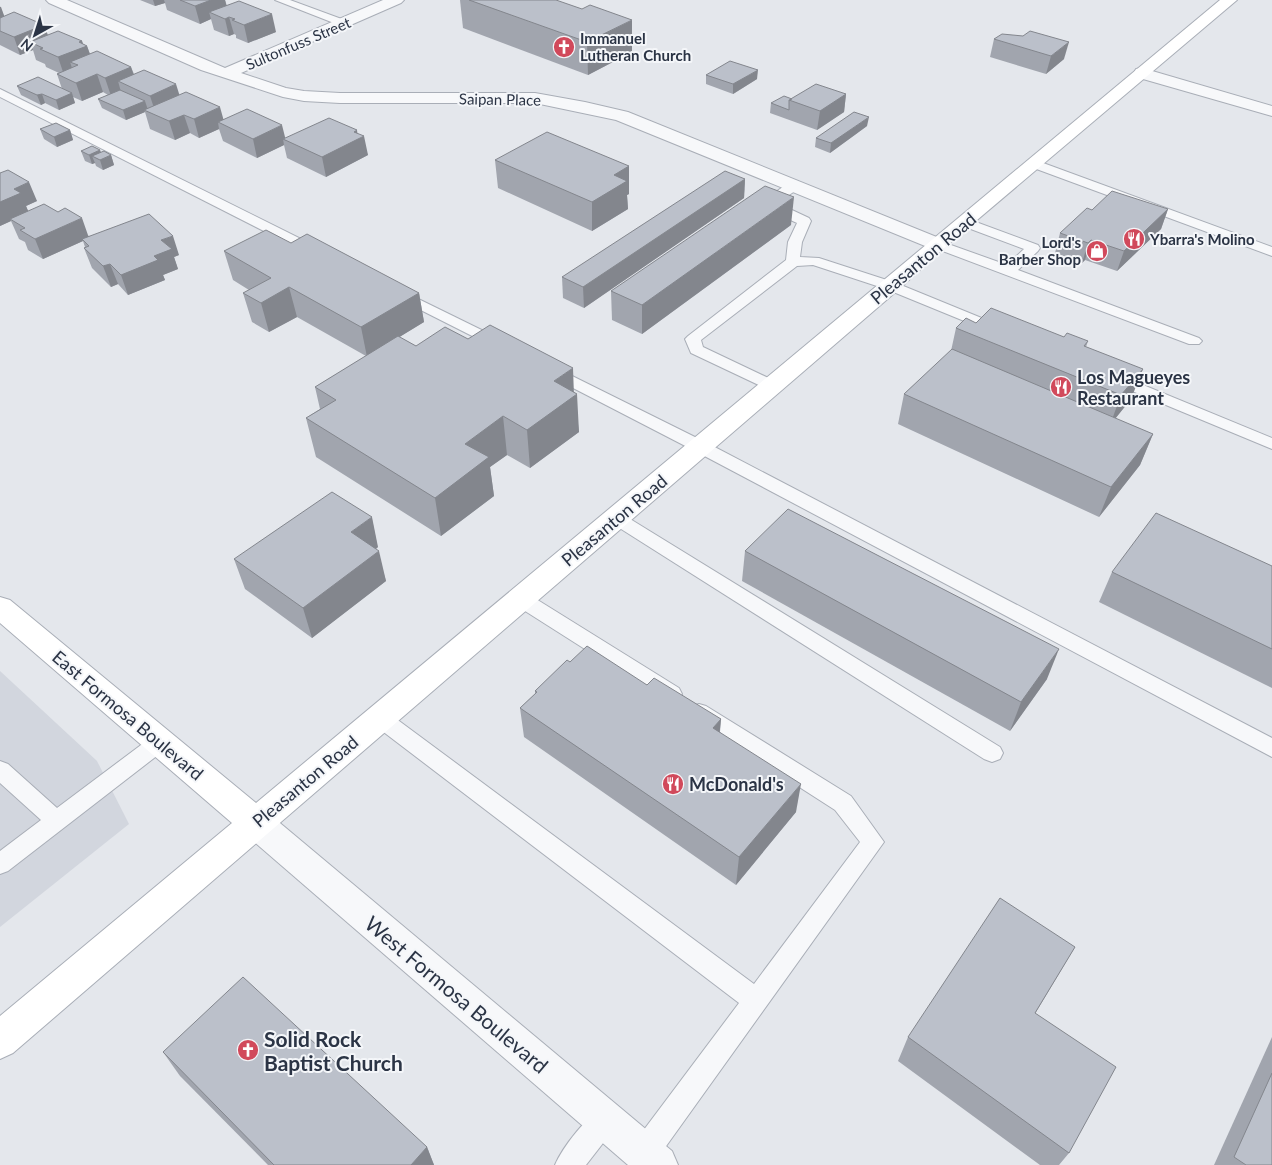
<svg xmlns="http://www.w3.org/2000/svg" width="1272" height="1165" font-family="Lato,sans-serif">
<style>
.built{fill:#d2d6de}
.lines{fill:none;stroke-linecap:round;stroke-linejoin:round}
.lane-casing{stroke:#a9aeb7;stroke-width:2}
.street-casing{stroke:#a9aeb7;stroke-width:2}
.secondary-casing{stroke:#a9aeb7;stroke-width:2}
.lane{fill:#f7f8fa;fill-rule:evenodd}
.street{fill:#f7f8fa;fill-rule:evenodd}
.secondary{fill:#fff;fill-rule:evenodd}
.wall{fill:#a1a5ae}
.shaded-wall{fill:#83868d}
.building{fill:#bbc0ca;stroke:#83868d}
.labels{text-anchor:middle;dominant-baseline:central;stroke-width:4;stroke-linejoin:round;paint-order:stroke}
.far-poi-label{font-size:15px;font-weight:bold;fill:#2b3445;stroke:#f4f6f9;text-anchor:start}
.far-street-label{font-size:15px;fill:#2b3445;stroke:#f4f6f9}
.street-label{font-size:18px;fill:#2b3445;stroke:#f4f6f9}
.poi-label{font-size:18px;font-weight:bold;fill:#2b3445;stroke:#f4f6f9;text-anchor:start}
.near-street-label{font-size:21px;fill:#2b3445;stroke:#f4f6f9}
.near-poi-label{font-size:21px;font-weight:bold;fill:#2b3445;stroke:#f4f6f9;text-anchor:start}
</style>
<rect width="100%" height="100%" fill="#e4e7ec"/>
<polygon class="built" points="0,671 97,761 129,824 0,927"/>
<g class="lines">
<g class="lane-casing">
<g id="lane">
<polygon points="275,0 290,0 347,21 348,23 343,26 339,25"/>
<polygon points="0,89 323,250 325,253 323,256 313,256 0,97"/>
<polygon points="1035,160 1272,247 1272,256 1031,167 1029,164"/>
<polygon points="793,182 798,183 799,186 798,189 777,203 809,218 811,221 802,242 800,257 819,258 896,283 1006,328 1009,331 1006,334 996,334 886,289 813,265 797,266 701,340 703,347 779,383 781,386 779,389 767,389 691,353 685,339 688,336 786,260 788,242 797,223 762,207 760,204 788,183"/>
<polygon points="965,218 1038,245 1040,248 1038,251 1018,270 1199,338 1202,341 1199,344 1189,344 932,247 930,244 932,241 937,240 1007,265 1024,249 960,225 958,222"/>
<polygon points="398,289 504,341 507,344 504,347 494,347 393,296 391,293 393,290"/>
<polygon points="552,366 707,443 1272,738 1272,757 695,451 546,374 544,371 546,368"/>
<polygon points="1114,373 1272,438 1272,449 1108,381 1106,378 1108,375"/>
<polygon points="616,512 622,514 1000,747 1003,753 1000,759 992,762 984,759 610,522 607,518 610,514"/>
<polygon points="521,592 528,594 679,688 682,694 679,700 672,702 665,700 514,604 512,599 514,594"/>
<polygon points="699,704 706,706 851,796 884,842 654,1163 648,1165 634,1163 630,1153 634,1143 739,1003 373,724 370,718 373,712 380,710 387,712 754,984 860,842 835,810 692,718 689,712 692,706"/>
<polygon points="160,733 167,736 171,742 167,748 8,871 0,874 0,851 41,820 0,783 0,761 8,764 57,808 153,736"/>
<path d="M 605,1107 L 614,1111 L 618,1120 L 614,1129 L 586,1165 L 555,1165 C 562,1148 588,1114 605,1107 Z"/>
</g>
</g>
<g class="street-casing">
<g id="street">
<polygon points="46,0 67,0 225,68 383,0 404,0 401,3 241,73 286,88 304,91 340,93 535,93 585,102 628,112 944,240 947,244 944,248 937,250 930,248 616,120 535,103 340,103 304,101 283,97 201,70 49,3"/>
<polygon points="1142,68 1272,106 1272,116 1136,77 1134,73 1136,69"/>
<polygon points="256,809 268,813 672,1151 678,1165 628,1165 244,833 240,823 244,813"/>
</g>
</g>
<g class="secondary-casing">
<polygon id="secondary" points="1220,0 1237,0 944,248 898,290 13,1053 0,1059 0,1016 232,823 0,623 0,597 10,600 256,803"/>
</g>
<use href="#lane" class="lane"/>
<use href="#street" class="street"/>
<use href="#secondary" class="secondary"/>
</g>
<g class="wall">
<polygon points="140,0 225,0 227,6 276,32 248,43 236,38 236,35 234,34 229,36 214,30 211,19 200,24 167,10 165,3 155,6"/>
<polygon points="460,0 556,0 632,52 588,75 463,28"/>
<polygon points="0,6 4,16 48,35 82,41 83,44 87,46 90,54 131,67 134,74 179,95 223,119 285,138 357,130 357,133 368,155 326,177 287,158 284,145 257,158 223,141 219,129 199,138 190,133 175,140 150,129 145,112 126,120 102,108 98,99 108,95 103,92 82,101 73,97 75,103 59,110 45,103 41,105 21,95 17,86 62,89 57,74 59,73 46,67 45,64 36,60 33,50 20,55 0,45"/>
<polygon points="994,39 1064,59 1046,74 990,57"/>
<polygon points="706,75 757,79 733,94 706,84"/>
<polygon points="846,94 844,112 817,130 770,113 771,103 792,99"/>
<polygon points="867,126 830,153 815,147 816,138"/>
<polygon points="40,129 70,130 73,140 57,147 44,139"/>
<polygon points="100,150 101,153 111,155 114,165 103,170 96,166 95,163 92,164 85,161 81,151"/>
<polygon points="495,160 629,166 629,194 627,195 628,209 592,231 498,188"/>
<polygon points="0,173 37,201 26,206 28,211 89,236 179,255 174,257 178,269 163,275 165,280 128,295 118,284 111,287 92,268 84,248 85,247 83,241 43,259 28,250 25,242 19,239 11,221 0,226"/>
<polygon points="745,179 744,198 584,308 563,298 562,277"/>
<polygon points="1168,209 1161,229 1117,271 1085,260 1082,263 1055,253 1060,233 1092,210"/>
<polygon points="791,225 642,334 612,320 611,291"/>
<polygon points="291,243 419,293 424,322 399,337 416,346 574,392 579,432 530,468 507,455 490,467 494,496 441,536 316,457 306,418 320,409 315,387 366,356 297,317 269,332 252,322 243,293 249,290 233,280 224,251"/>
<polygon points="976,323 1088,341 1086,347 1131,399 1115,419 1153,434 1140,465 1099,517 898,424 904,394 951,351 956,328"/>
<polygon points="378,547 376,549 386,581 312,638 245,589 234,559"/>
<polygon points="745,551 1047,679 1010,731 742,581"/>
<polygon points="1272,566 1272,688 1099,602 1112,572"/>
<polygon points="570,662 647,685 721,719 720,732 796,812 736,885 524,737 520,708 535,694 535,691"/>
<polygon points="1075,947 1035,1013 1069,1153 1059,1165 1040,1165 898,1061 908,1037"/>
<polygon points="1272,1037 1272,1165 1214,1165"/>
<polygon points="163,1052 427,1147 434,1165 268,1165 180,1076"/>
</g>
<g class="shaded-wall">
<polygon points="153,0 164,0 165,3 155,6"/>
<polygon points="211,0 225,0 228,12 209,12 211,19 200,24 195,6"/>
<polygon points="0,7 1,7 7,24 0,27"/>
<polygon points="272,14 276,32 248,43 244,25"/>
<polygon points="229,17 234,34 229,36 225,19"/>
<polygon points="632,20 632,52 588,75 587,42"/>
<polygon points="44,25 51,43 30,42 33,50 20,55 14,37"/>
<polygon points="82,41 84,47 87,46 93,63 70,62 73,71 64,75 58,57 79,42"/>
<polygon points="1069,42 1064,59 1046,74 1051,56"/>
<polygon points="131,67 137,85 118,81 121,92 111,96 105,78"/>
<polygon points="758,70 757,79 733,94 733,84"/>
<polygon points="97,74 103,92 82,101 76,83"/>
<polygon points="176,84 182,103 156,114 150,96"/>
<polygon points="72,93 75,103 59,110 56,100"/>
<polygon points="42,94 45,103 41,105 37,95"/>
<polygon points="846,94 844,112 817,130 820,111"/>
<polygon points="145,101 148,110 144,110 145,112 126,120 123,110"/>
<polygon points="220,107 225,125 218,122 219,129 199,138 194,119"/>
<polygon points="184,115 190,133 175,140 169,121"/>
<polygon points="869,117 867,126 830,153 831,143"/>
<polygon points="282,125 286,141 283,139 284,145 257,158 253,139"/>
<polygon points="70,130 73,140 57,147 54,137"/>
<polygon points="357,130 358,139 364,136 368,155 326,177 322,157 354,132"/>
<polygon points="100,150 103,159 111,155 114,165 103,170 100,160 92,156 95,163 92,164 89,155"/>
<polygon points="629,166 629,194 627,195 628,209 592,231 592,202 614,175"/>
<polygon points="745,179 744,198 584,308 583,287"/>
<polygon points="29,182 37,201 26,206 29,213 10,219 11,221 0,226 0,202 14,189"/>
<polygon points="794,197 791,225 642,334 642,305"/>
<polygon points="1168,209 1161,229 1117,271 1124,251"/>
<polygon points="82,218 89,238 82,239 83,241 43,259 35,239"/>
<polygon points="173,236 179,255 174,257 178,269 163,275 165,280 128,295 121,275 161,240"/>
<polygon points="1091,240 1085,260 1082,263 1088,243"/>
<polygon points="110,264 118,284 111,287 103,266"/>
<polygon points="289,287 297,317 269,332 261,303"/>
<polygon points="419,293 424,322 367,357 361,327"/>
<polygon points="573,368 574,396 577,394 579,432 530,468 527,430 554,381"/>
<polygon points="1143,369 1131,399 1110,425 1121,395"/>
<polygon points="503,416 507,455 490,467 494,496 441,536 435,498 465,444"/>
<polygon points="1153,434 1140,465 1099,517 1111,487"/>
<polygon points="372,517 378,547 358,562 351,532"/>
<polygon points="379,551 386,581 312,638 303,608"/>
<polygon points="1059,649 1047,679 1010,731 1021,702"/>
<polygon points="721,719 718,748 713,728"/>
<polygon points="801,784 796,812 736,885 739,857"/>
<polygon points="1075,947 1021,1037 1035,1013"/>
<polygon points="427,1147 434,1165 411,1165"/>
</g>
<g class="building">
<polygon points="180,0 211,0 195,6"/>
<polygon points="469,0 556,0 582,9 590,5 632,20 587,42"/>
<polygon points="239,1 272,14 244,25 232,20 235,19 229,17 225,19 209,12"/>
<polygon points="14,12 44,25 14,37 0,31 0,18"/>
<polygon points="58,31 82,41 79,42 87,46 58,57 40,49 43,48 30,42"/>
<polygon points="1030,31 1069,42 1051,56 994,39 1002,34 1023,36"/>
<polygon points="97,51 131,67 105,78 97,74 76,83 57,74 78,65 70,62"/>
<polygon points="730,61 758,70 733,84 706,75"/>
<polygon points="144,70 176,84 150,96 118,81"/>
<polygon points="38,77 72,93 56,100 42,94 37,95 17,86"/>
<polygon points="816,84 846,94 820,111 789,100"/>
<polygon points="120,90 145,101 123,110 98,99"/>
<polygon points="186,92 220,107 194,119 184,115 169,121 144,110"/>
<polygon points="784,96 792,99 789,100 789,110 771,103"/>
<polygon points="247,109 282,125 253,139 218,122"/>
<polygon points="854,112 869,117 831,143 816,138"/>
<polygon points="329,118 357,130 354,132 364,136 322,157 283,139"/>
<polygon points="56,123 70,130 54,137 40,129"/>
<polygon points="547,132 629,166 614,175 627,181 592,202 495,160"/>
<polygon points="92,146 100,150 89,155 81,151"/>
<polygon points="104,151 111,155 100,160 92,156"/>
<polygon points="8,170 29,182 14,189 21,193 0,202 0,173"/>
<polygon points="725,171 745,179 583,287 562,277"/>
<polygon points="765,186 794,197 642,305 611,291"/>
<polygon points="1112,191 1168,209 1124,251 1091,240 1088,243 1060,233 1087,208 1092,210"/>
<polygon points="44,204 58,212 65,208 82,218 35,239 20,230 25,228 10,219"/>
<polygon points="149,214 173,236 161,240 172,249 154,256 158,260 121,275 110,264 103,266 84,248 89,246 82,239"/>
<polygon points="266,230 291,243 307,234 419,293 361,327 289,287 261,303 243,293 271,278 224,251"/>
<polygon points="991,308 1064,337 1067,333 1088,341 1084,346 1143,369 1121,395 956,328 966,318 976,323"/>
<polygon points="490,325 573,368 554,381 577,394 527,430 503,416 465,444 489,457 435,498 306,418 336,400 315,387 398,336 416,346 445,327 468,339"/>
<polygon points="952,349 1153,434 1111,487 904,394"/>
<polygon points="332,492 372,517 351,532 379,551 303,608 234,559"/>
<polygon points="788,509 1059,649 1021,702 745,551"/>
<polygon points="1156,513 1272,566 1272,649 1112,572"/>
<polygon points="587,646 647,685 654,678 721,719 713,728 801,784 739,857 520,708 537,692 535,691 567,660 570,662"/>
<polygon points="1000,898 1075,947 1035,1013 1116,1067 1069,1153 908,1037"/>
<polygon points="243,977 427,1147 411,1165 274,1165 163,1052"/>
<polygon points="1272,1073 1272,1165 1246,1165 1234,1157"/>
</g>
<defs>
<g id="church-disc" transform="scale(1.125)"><circle r="9.5" fill="#d1495b" stroke="#f4f6f9"/><path d="M-1.2-6h2.4v3.5h3.3v2.4h-3.3V6h-2.4V-.1h-3.3v-2.4h3.3Z" fill="#fff"/></g>
<g id="restaurant-disc" transform="scale(1.125)"><circle r="9.5" fill="#d1495b" stroke="#f4f6f9"/><path d="M-5-6h1v4h1v-4h1v4h1v-4h1v5L-1.5 .5V6h-2V.5L-5-1ZM5-6V6H3V1.5H1.5Q1.5-4 5-6Z" fill="#fff"/></g>
<g id="shop-disc" transform="scale(1.125)"><circle r="9.5" fill="#d1495b" stroke="#f4f6f9"/><path d="M-5-2.5h2.3a2.7 3.5 0 0 1 5.4 0H5L5.5 6h-11ZM-1.5-2.5h3a1.5 2.3 0 0 0-3 0Z" fill="#fff"/></g>
</defs>
<g fill-rule="evenodd">
<use href="#church-disc" x="564" y="47"/>
<use href="#restaurant-disc" x="1134" y="239"/>
<use href="#shop-disc" x="1097" y="251"/>
<use href="#restaurant-disc" x="1061" y="387"/>
<use href="#restaurant-disc" x="673" y="784"/>
<use href="#church-disc" x="248" y="1050"/>
</g>
<g class="labels">
<g class="far-poi-label">
<text x="580" y="38">Immanuel<tspan x="580" dy="17">Lutheran Church</tspan></text>
<text x="1150" y="239">Ybarra's Molino</text>
<text x="1081" y="242" text-anchor="end">Lord's<tspan x="1081" dy="17">Barber Shop</tspan></text>
</g>
<g class="far-street-label">
<text transform="translate(298 43) rotate(-23)">Sultonfuss Street</text>
<text transform="translate(500 99) rotate(1)">Saipan Place</text>
</g>
<g class="street-label">
<text transform="translate(923 258) rotate(-40)">Pleasanton Road</text>
<text transform="translate(614 520) rotate(-40)">Pleasanton Road</text>
<text transform="translate(128 715) rotate(40)">East Formosa Boulevard</text>
<text transform="translate(305 781) rotate(-40)">Pleasanton Road</text>
</g>
<g class="poi-label">
<text x="1077" y="377">Los Magueyes<tspan x="1077" dy="21">Restaurant</tspan></text>
<text x="689" y="784">McDonald's</text>
</g>
<g class="near-street-label">
<text transform="translate(457 994) rotate(40)">West Formosa Boulevard</text>
</g>
<g class="near-poi-label">
<text x="264" y="1038">Solid Rock<tspan x="264" dy="24">Baptist Church</tspan></text>
</g>
</g>
<g transform="translate(35 35) rotate(219)" stroke="#f4f6f9" stroke-width="4" paint-order="stroke">
<path d="M0-4L9 19L0 12L-9 19Z" fill="#2b3445"/>
<text y="-8" font-size="14" font-weight="bold" text-anchor="middle" fill="#2b3445">N</text>
</g>
</svg>
